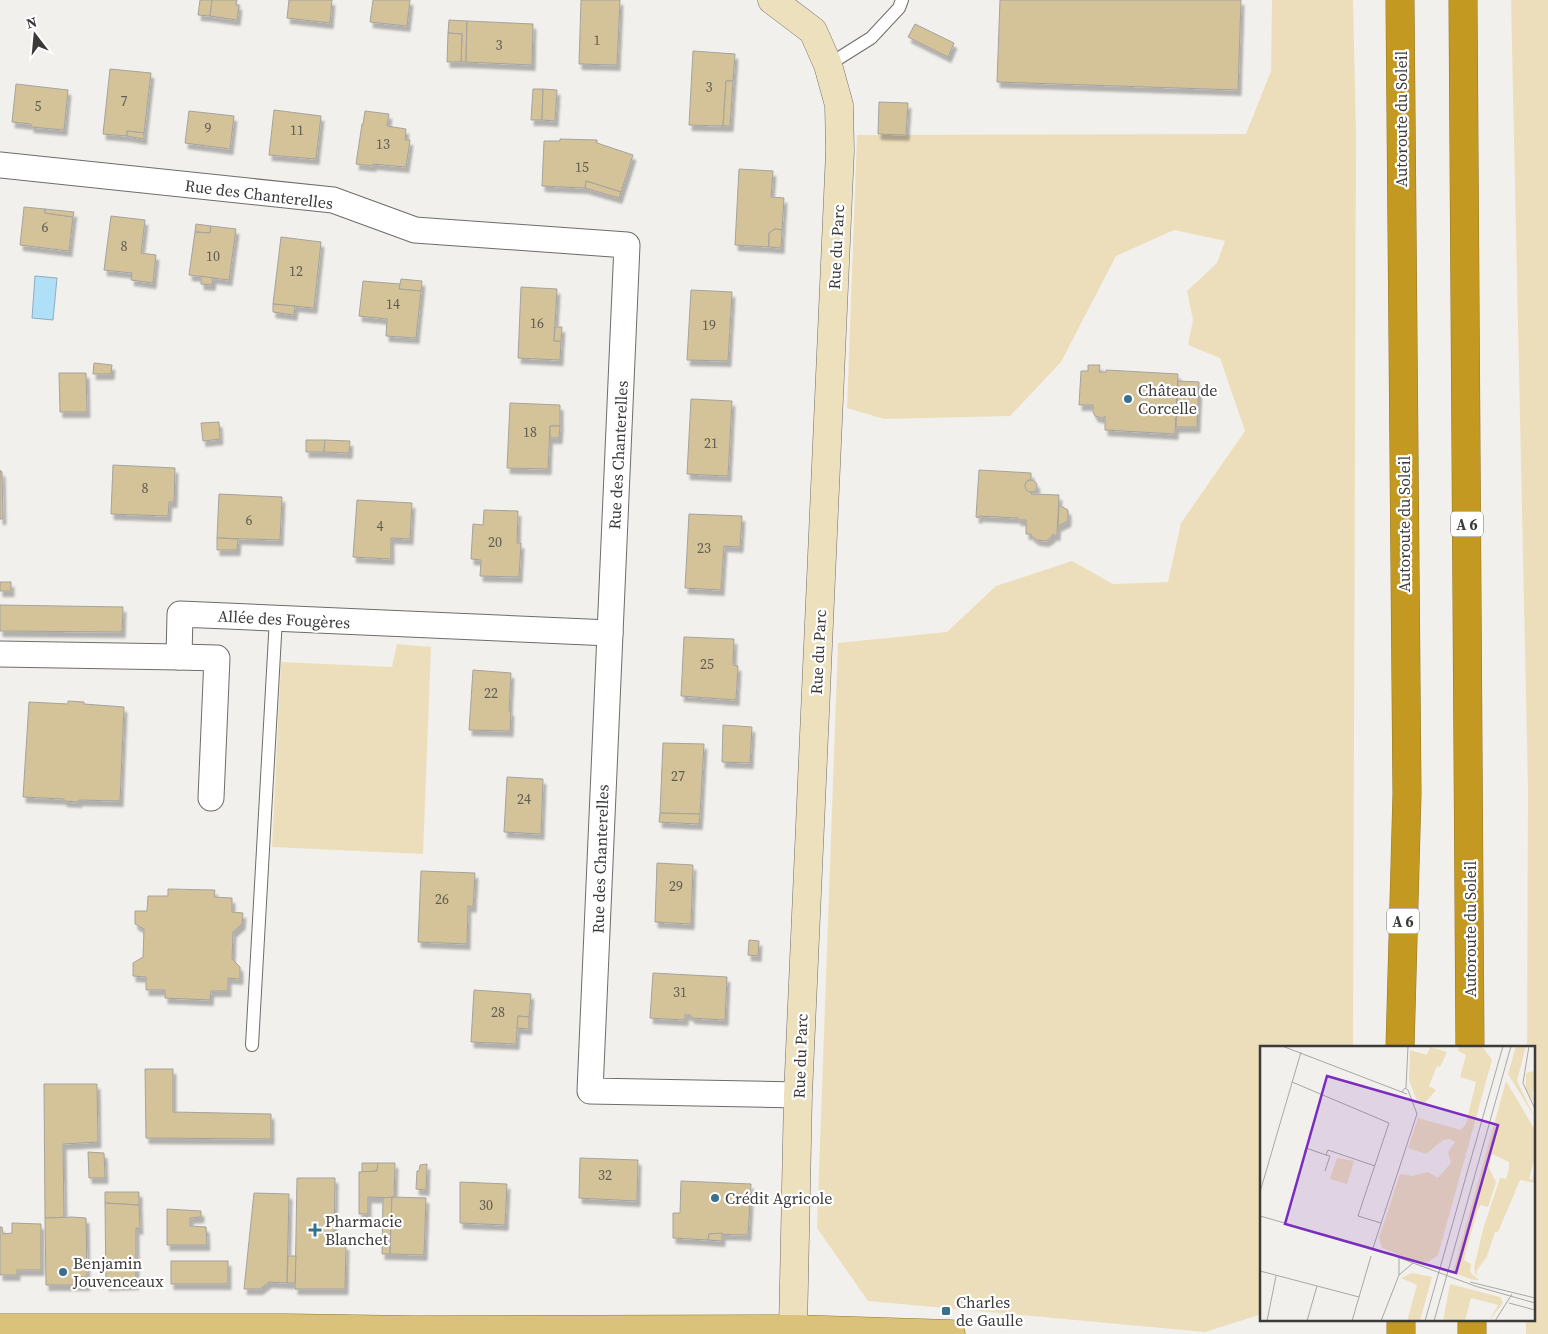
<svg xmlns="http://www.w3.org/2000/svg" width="1548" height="1334" font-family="'Source Serif 4',serif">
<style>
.green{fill:#eddebb}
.water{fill:#b0dff8;stroke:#8daebf}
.building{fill:#d4c298;stroke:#a5a39f;filter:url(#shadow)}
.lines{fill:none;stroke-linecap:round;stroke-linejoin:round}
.lane-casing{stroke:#6e6c69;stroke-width:14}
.street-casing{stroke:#6e6c69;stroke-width:27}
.secondary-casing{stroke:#6e6c69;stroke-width:29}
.primary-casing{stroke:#937829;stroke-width:29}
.highway-casing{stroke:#937829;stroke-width:29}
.lane{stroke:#fff;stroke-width:12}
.street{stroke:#fff;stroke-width:25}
.secondary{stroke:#ede0bc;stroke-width:28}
.primary{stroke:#dbc27a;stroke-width:28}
.highway{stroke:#c39921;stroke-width:28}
.poi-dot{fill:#39708b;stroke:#fff;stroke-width:2}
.labels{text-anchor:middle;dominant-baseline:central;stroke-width:4.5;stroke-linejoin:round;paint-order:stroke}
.number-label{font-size:14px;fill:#615c51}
.shield{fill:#fff;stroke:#767574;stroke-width:1}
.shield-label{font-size:15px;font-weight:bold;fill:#3b3a39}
.street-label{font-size:16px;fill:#3b3a39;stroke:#fff}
.poi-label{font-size:16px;fill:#3b3a39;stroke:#fff;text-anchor:start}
.inset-road{fill:none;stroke:#a9a7a4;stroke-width:1}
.view{fill:#7b2cbf;fill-opacity:0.15;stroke:#7b2cbf;stroke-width:2.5}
.inset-edge{fill:none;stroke:#3b3a39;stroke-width:2.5}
</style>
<defs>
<filter id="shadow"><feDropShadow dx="3" dy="5.5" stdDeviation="1" flood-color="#0004"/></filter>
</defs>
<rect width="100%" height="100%" fill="#f2f0ec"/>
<g class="green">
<polygon points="1272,0 1353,0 1356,135 1353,1048 1262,1048 1262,1314 1205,1332 868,1301 817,1228 838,643 947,632 996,586 1072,561 1113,584 1168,582 1181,523 1245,431 1220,358 1188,345 1193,320 1187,291 1217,263 1225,241 1174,230 1116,256 1061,362 1010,416 884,419 847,408 857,135 1246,134 1271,71"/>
<polygon points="1511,0 1548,0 1548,1334 1526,1334 1526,1320 1534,1320 1534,1048 1527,1048 1528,789"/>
<polygon points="397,644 431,647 423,854 272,847 281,662 392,667"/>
</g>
<polygon class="water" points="35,276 57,278 53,320 32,318"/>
<g class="building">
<polygon points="200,0 212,0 210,16 198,15"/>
<polygon points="212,0 237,0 236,5 239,5 237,20 210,16"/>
<polygon points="289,0 332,0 330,23 287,18"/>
<polygon points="373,0 410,0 407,26 370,22"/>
<polygon points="581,0 620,0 617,65 579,64"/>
<polygon points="1000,0 1241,0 1238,90 997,82"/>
<polygon points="449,20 467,21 466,62 461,62 462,34 448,33"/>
<polygon points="467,21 533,24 532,65 466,62"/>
<polygon points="915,24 954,43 948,57 908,37"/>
<polygon points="448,33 462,34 461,62 447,62"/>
<polygon points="693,51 735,54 733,81 726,81 723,126 689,125"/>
<polygon points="110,69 151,73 144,133 127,131 127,136 103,134"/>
<polygon points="726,81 733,81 730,126 723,126"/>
<polygon points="16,84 68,90 64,130 31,127 31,124 12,122"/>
<polygon points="533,89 543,89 542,120 531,120"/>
<polygon points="543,89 557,90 555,121 542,120"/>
<polygon points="879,102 908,103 906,135 878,134"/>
<polygon points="274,110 321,116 316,159 269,155"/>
<polygon points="189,111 234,116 230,149 185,143"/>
<polygon points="365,111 389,114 387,126 406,129 405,140 410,140 406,167 373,164 373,166 356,164 362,124 363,124"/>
<polygon points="127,131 144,133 144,139 127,136"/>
<polygon points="560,139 597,140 597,143 633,155 621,192 586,181 585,188 542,186 544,141 560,141"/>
<polygon points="739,169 773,171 771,197 784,198 782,230 775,229 769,233 769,247 735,245"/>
<polygon points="586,181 621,192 619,198 585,188"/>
<polygon points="24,207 45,209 45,213 73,217 69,251 20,245"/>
<polygon points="45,209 74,212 73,217 45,213"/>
<polygon points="111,216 145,220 141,253 156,255 153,283 131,280 132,273 104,270"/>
<polygon points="196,224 211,226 210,233 195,232"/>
<polygon points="211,226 236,229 229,280 189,275 195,232 210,233"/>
<polygon points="775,229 782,230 781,248 769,247 769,233"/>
<polygon points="281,237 321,242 314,308 273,304"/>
<polygon points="201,276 213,278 212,285 201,284"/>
<polygon points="401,279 422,281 421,291 399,289"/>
<polygon points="363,281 400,284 399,289 421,291 416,338 386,336 387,319 359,316"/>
<polygon points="521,287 557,289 554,341 561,341 560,360 518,358"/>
<polygon points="691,290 732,292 728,361 687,360"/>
<polygon points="273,304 295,306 294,315 273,312"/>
<polygon points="555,327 562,327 561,341 554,341"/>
<polygon points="94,363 112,365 111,374 93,374"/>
<polygon points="1088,365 1100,365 1099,372 1106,372 1106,370 1178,374 1175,434 1105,430 1105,416 1102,418 1095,416 1093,412 1093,405 1079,405 1081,371 1088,371"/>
<polygon points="59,373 86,373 87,412 60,412"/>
<polygon points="1178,381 1199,382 1197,427 1176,427"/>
<polygon points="691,399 732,401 728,476 687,474"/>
<polygon points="510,403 560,405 560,426 550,426 548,469 507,468"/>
<polygon points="219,422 220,439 203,441 201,423"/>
<polygon points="550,426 560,426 559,438 550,438"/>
<polygon points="306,440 325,440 324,452 306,452"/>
<polygon points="325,440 350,441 349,453 324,452"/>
<polygon points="113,465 175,468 174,502 169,502 168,516 111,514"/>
<polygon points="0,470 2,472 3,519 0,519"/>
<polygon points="979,470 1031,473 1031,479 1027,481 1025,486 1027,490 1031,491 1031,494 1059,495 1057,535 1052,535 1052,537 1046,541 1037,540 1031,536 1031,534 1026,534 1026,520 1018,520 1018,518 979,516 979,518 976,517"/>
<circle cx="1031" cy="486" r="6"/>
<polygon points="219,494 282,497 280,540 217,538"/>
<polygon points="357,500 412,503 410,539 391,538 391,559 353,557"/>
<polygon points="1059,505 1068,510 1068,521 1058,526"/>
<polygon points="484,510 518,511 517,543 521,543 519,577 480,576 481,560 471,559 473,524 483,525"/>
<polygon points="689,514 742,516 740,547 724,546 721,590 685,588"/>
<polygon points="217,538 238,539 237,550 217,550"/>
<rect x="0" y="582" width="11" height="9"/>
<polygon points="0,605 123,607 122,632 0,631"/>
<polygon points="684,637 734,639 733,665 738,666 736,700 681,696"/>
<polygon points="473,670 511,673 509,711 511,711 510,731 469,730"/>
<polygon points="68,701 84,702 84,704 124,707 120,801 79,800 79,802 64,801 64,799 23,797 29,702 68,704"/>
<polygon points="723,725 752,727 750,763 722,762"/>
<polygon points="663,743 704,744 700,814 660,813"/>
<polygon points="507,777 543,779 541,834 504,832"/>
<polygon points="660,813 700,814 699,824 659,822"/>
<polygon points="657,863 693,865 691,924 655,922"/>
<polygon points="421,871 475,873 473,907 468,906 467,944 418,942"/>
<polygon points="168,889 215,890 214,897 232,898 232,912 243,913 242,924 233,932 232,959 240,967 240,979 228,978 228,991 211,991 210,1000 165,998 165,990 146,990 146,977 133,976 133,963 143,957 144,929 135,924 135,911 147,911 148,896 168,896"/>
<polygon points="749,940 759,941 758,956 748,955"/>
<polygon points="653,973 727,977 725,1020 692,1018 690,1015 685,1015 685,1020 650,1018"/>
<polygon points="474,990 531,994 529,1017 518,1016 516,1044 471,1042"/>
<polygon points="518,1016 529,1017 529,1029 517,1028"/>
<polygon points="145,1069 173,1069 173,1112 271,1114 271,1139 146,1138"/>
<polygon points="44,1084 97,1084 98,1142 63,1144 64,1218 45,1218"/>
<polygon points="88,1152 104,1153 105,1178 89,1178"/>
<polygon points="580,1158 638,1160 637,1201 579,1198"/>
<polygon points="362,1163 378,1163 377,1171 362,1172"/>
<polygon points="378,1163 395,1163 394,1198 368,1197 368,1214 359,1214 359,1172 377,1171"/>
<polygon points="427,1164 426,1190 416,1189 417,1171 419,1171 420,1165"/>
<polygon points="297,1178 335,1178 334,1244 346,1245 345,1289 295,1289"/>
<polygon points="681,1181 751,1184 748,1235 709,1234 708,1240 673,1238 673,1213 680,1213"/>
<polygon points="460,1182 507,1184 505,1225 460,1223"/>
<polygon points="105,1192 139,1192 139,1205 105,1203"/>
<polygon points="254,1193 289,1194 287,1283 269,1282 260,1289 244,1289"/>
<polygon points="392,1197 390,1254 382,1254 383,1198"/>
<polygon points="392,1197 426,1198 424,1255 390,1254"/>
<polygon points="105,1203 139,1205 140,1229 136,1228 136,1284 106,1285"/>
<polygon points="167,1209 201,1211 201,1217 190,1218 190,1226 206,1227 207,1245 167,1245"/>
<polygon points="72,1217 86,1218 87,1277 76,1277 77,1285 46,1285 45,1218"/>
<polygon points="12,1223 41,1224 41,1270 17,1270 17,1275 0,1275 0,1227 2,1227 3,1234 12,1233"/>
<polygon points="722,1233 722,1241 708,1240 709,1234"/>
<polygon points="288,1256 296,1256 295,1283 287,1283"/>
<rect x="171" y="1261" width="57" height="23"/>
<polygon points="76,1277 87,1277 87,1285 77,1285"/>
</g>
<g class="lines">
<g class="lane-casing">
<g id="lane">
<polyline points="828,65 871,38 899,8 902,0"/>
<polyline points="252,1045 276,618"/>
</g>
</g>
<g class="street-casing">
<g id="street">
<polyline points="0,165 333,200 415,230 627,245 590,1091 798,1095"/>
<polyline points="0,654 179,657 180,614 610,633"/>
<polyline points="179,657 217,658 211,798"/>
</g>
</g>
<g class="secondary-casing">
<polyline id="secondary" points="772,0 813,31 828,65 839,105 840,151 798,1095 793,1329"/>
</g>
<g class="primary-casing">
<polyline id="primary" points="0,1328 287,1328 414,1330 793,1329 951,1334"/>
</g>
<g class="highway-casing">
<g id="highway">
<polyline points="1463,0 1470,1048"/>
<polyline points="1400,1048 1407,794 1400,0"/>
<polyline points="1401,1320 1401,1334"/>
<polyline points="1472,1320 1472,1334"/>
</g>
</g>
<use href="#lane" class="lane"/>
<use href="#street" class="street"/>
<use href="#secondary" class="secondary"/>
<use href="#primary" class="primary"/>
<use href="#highway" class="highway"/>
</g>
<g class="poi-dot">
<circle cx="1128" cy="399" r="5"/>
<circle cx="715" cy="1198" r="5"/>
<path d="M312.5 1222.5h5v5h5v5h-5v5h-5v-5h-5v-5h5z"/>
<circle cx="63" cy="1272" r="5"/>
<rect x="941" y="1306" width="10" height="10" rx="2.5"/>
</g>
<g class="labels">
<g class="number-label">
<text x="597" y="40">1</text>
<text x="499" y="45">3</text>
<text x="709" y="87">3</text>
<text x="124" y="101">7</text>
<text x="38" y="106">5</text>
<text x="208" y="128">9</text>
<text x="297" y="130">11</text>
<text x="383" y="144">13</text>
<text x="582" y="167">15</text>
<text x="45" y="227">6</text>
<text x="124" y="246">8</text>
<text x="213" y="256">10</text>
<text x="296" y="271">12</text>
<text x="393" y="304">14</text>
<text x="537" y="323">16</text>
<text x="709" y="325">19</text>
<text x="530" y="432">18</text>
<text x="711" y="443">21</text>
<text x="145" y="488">8</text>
<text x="249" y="520">6</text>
<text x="380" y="526">4</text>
<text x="495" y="542">20</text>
<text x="704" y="548">23</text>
<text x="707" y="664">25</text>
<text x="491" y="693">22</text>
<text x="678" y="776">27</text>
<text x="524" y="799">24</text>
<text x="676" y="886">29</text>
<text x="442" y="899">26</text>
<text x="680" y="992">31</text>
<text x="498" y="1012">28</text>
<text x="605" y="1175">32</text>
<text x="486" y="1205">30</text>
</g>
<g class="shield">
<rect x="1451" y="511.5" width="32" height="25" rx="4"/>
<rect x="1387" y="908.5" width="32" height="25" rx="4"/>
</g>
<g class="shield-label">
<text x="1467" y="524">A 6</text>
<text x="1403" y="921">A 6</text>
</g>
<g class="street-label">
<text transform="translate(1401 119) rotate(-90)">Autoroute du Soleil</text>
<text transform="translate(259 194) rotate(7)">Rue des Chanterelles</text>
<text transform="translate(836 247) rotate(-87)">Rue du Parc</text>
<text transform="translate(618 455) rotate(-87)">Rue des Chanterelles</text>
<text transform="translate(1404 524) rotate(-90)">Autoroute du Soleil</text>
<text transform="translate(284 619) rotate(3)">Allée des Fougères</text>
<text transform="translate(818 652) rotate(-87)">Rue du Parc</text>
<text transform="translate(600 859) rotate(-88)">Rue des Chanterelles</text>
<text transform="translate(1470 929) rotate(-90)">Autoroute du Soleil</text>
<text transform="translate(800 1056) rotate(-88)">Rue du Parc</text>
</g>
<g class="poi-label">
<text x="1138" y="390">Château de<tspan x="1138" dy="18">Corcelle</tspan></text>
<text x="725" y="1198">Crédit Agricole</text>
<text x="325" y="1221">Pharmacie<tspan x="325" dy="18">Blanchet</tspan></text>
<text x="73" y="1263">Benjamin<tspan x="73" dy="18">Jouvenceaux</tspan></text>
<text x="956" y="1302">Charles<tspan x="956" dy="18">de Gaulle</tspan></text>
</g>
</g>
<g transform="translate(1260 1046)">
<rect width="275" height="275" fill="#f2f0ec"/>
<path d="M 199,0 L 222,0 L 232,14 L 178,209 L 168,216 L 158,216 L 122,202 L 119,192 L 140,128 L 152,130 L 168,126 L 178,132 L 191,117 L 188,106 L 195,96 L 190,93 L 183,94 L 166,108 L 148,102 L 158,72 L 201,84 L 206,78 L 216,36 L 200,31 L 206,9 L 198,5 ZM 256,0 L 266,0 L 257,35 L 275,72 L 248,28 ZM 170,1 L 187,6 L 180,21 L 177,20 L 169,40 L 176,44 L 165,57 L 156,53 L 149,34 L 150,4 L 167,9 ZM 274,25 L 274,45 L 272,46 L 275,58 L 266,43 L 266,27 ZM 246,35 L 275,84 L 275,112 L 269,133 L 272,134 L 275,119 L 275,137 L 260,134 L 238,186 L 235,186 L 227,210 L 216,226 L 219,229 L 215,228 L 214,221 L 224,180 L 240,132 L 246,133 L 249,122 L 249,116 L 232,108 L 229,122 L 236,136 L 228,161 L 221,159 L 218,163 L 206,205 L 204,214 L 211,218 L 210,226 L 219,234 L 214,234 L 193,227 ZM 77,112 L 94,115 L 87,138 L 70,133 ZM 152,227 L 172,231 L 160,275 L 147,275 L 157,239 L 141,232 ZM 190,238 L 240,251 L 243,257 L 229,275 L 238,259 L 211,252 L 205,275 L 183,275 Z" fill="#eddebb"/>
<path class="inset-road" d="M 22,0 L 147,48M 269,0 L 263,37 L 275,63M 32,36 L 129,77 L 98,170 L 121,177M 146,42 L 148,0M 44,107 L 46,102 L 66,109 L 68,104 L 115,120M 65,125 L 70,110 L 66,109M 0,146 L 41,6M 0,170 L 113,202 L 215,240 L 275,257M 113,202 L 157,68 L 148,44 L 145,42 L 142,46M 0,225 L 99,251M 139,229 L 153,217M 210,236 L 275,252M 249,257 L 275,264M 7,275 L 16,230M 47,275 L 57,240M 92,275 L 111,210M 121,275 L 139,229 L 139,211M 165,275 L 243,0M 174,275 L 251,0M 235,275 L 252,248"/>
<path class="view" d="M 67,30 L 238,79 L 196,227 L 25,178 Z"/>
<rect width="275" height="275" class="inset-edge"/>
</g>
<g transform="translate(35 35) rotate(344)" stroke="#ffffff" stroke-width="4" paint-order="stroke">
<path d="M0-4L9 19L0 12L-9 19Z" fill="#3b3a39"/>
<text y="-8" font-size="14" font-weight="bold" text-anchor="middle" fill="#3b3a39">N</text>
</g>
</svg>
